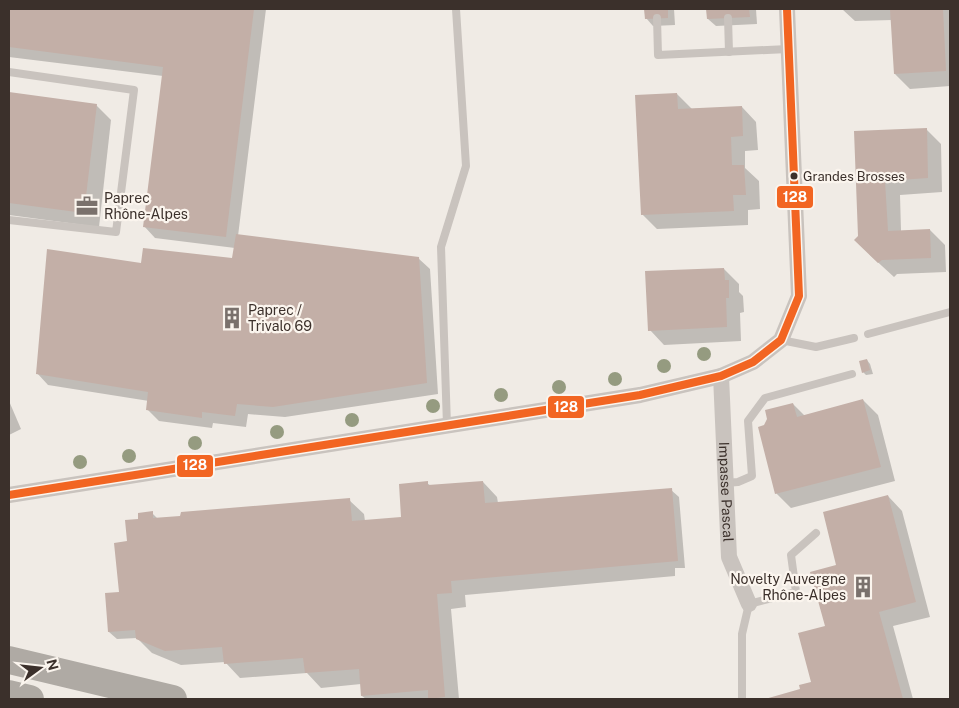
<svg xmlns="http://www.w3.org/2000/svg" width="959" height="708" font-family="'Public Sans',sans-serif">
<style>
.shadow{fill:#0003}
.building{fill:#c3afa7}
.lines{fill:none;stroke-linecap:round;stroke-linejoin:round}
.lane{stroke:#c9c3be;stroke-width:8}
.street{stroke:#c9c3be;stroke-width:16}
.highway{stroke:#afaaa4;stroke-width:28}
.bus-1-casing{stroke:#fbf5ee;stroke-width:11}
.bus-1{stroke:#f26522;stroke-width:8}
.tree{fill:#959b80}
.bus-dot{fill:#3b302b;stroke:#fbf5ee;stroke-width:2}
.labels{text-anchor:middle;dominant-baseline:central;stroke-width:4.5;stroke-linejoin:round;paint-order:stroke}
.bus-label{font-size:13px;fill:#3b302b;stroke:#fbf5ee;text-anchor:start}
.poi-label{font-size:14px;fill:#3b302b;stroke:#fbf5ee;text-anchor:start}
.street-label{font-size:14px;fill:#3b302b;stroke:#fbf5ee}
.line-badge{stroke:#fbf5ee;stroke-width:2}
.badge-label{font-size:14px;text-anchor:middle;font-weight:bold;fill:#fff}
</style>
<rect width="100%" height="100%" fill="#f0ebe5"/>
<g class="shadow">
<polygon points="9,9 266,9 238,236 418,258 430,269 438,394 285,417 248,414 246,427 213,423 212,428 159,421 148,410 149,401 48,385 37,373 142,264 234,260 235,248 155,238 144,226 163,76 9,57"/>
<polygon points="645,9 674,9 675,25 653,26 646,18"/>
<polygon points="708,9 756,9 757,24 716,26 708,19"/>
<polygon points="842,9 950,9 950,86 910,89 895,74 892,20 855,21"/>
<polygon points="9,94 96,105 111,120 99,227 9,215"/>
<polygon points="677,94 692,109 742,107 756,122 758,150 745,151 745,168 759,181 760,209 748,210 748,225 657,229 642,214"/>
<polygon points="926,129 941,144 942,192 900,195 901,231 930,230 945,245 946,272 897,274 894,277 870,255 859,237 855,132"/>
<polygon points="724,269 739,284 739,292 743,296 744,312 740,313 741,341 664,345 650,330"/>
<polygon points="867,360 870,364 873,374 866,375 863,372"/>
<polygon points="863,400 878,415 895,481 791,508 776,493 765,427 793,404 805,416"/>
<polygon points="9,401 21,429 9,435"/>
<polygon points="483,482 497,497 498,503 671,490 679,497 685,568 675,568 675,576 465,595 466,607 451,609 459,699 366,699 362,696 361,684 321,688 307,673 240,678 225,662 181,665 152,653 137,638 117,639 109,632 120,593 128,542 139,520 152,513 158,519 349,500 364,514 365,521 403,518 427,483 431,486"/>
<polygon points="888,496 902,511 930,617 893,626 913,699 768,699 801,690 812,683 826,627 838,566"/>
</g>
<g class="building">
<polygon points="9,9 254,9 226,237 143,227 163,67 9,47"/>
<polygon points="644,9 668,9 668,18 645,19"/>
<polygon points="706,9 749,9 750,17 707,19"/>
<polygon points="890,9 943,9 946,71 894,74"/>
<polygon points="9,92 97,104 84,213 9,203"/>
<polygon points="677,93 678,109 742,106 743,136 731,137 732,165 744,165 746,195 733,195 734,211 641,215 635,95"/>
<polygon points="927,128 928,178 885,181 888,231 930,229 931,258 882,260 878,263 854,240 858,236 854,131"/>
<polygon points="236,234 419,257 427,383 273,407 237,404 235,416 202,412 202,418 146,410 148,392 36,374 47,249 141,263 143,248 232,258"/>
<polygon points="724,268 725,280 729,280 729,298 726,298 727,327 648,331 645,271"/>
<polygon points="867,359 870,370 862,373 859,361"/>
<polygon points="863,399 881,467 775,494 758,427 764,425 767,419 765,410 793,403 797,417"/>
<polygon points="428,481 428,485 483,481 485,503 672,488 678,561 451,581 452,593 437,594 445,697 428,699 428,690 361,696 359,669 305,673 303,658 224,664 222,647 165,651 136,639 135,630 108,632 105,593 119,592 114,543 127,541 125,520 138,519 138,513 153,511 153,518 180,516 181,512 350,498 352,521 401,517 399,484"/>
<polygon points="888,495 916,602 879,612 903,699 765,699 800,689 799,685 811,682 798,633 825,626 810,572 836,565 823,512"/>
</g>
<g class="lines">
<g class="lane">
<polyline points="657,18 658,55 788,49"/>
<polyline points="728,18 729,52"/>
<polyline points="9,72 134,90 116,232 9,220"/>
<polyline points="868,334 950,312"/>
<polyline points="781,340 816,347 854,338"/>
<polyline points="447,425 441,247 466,166 456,9"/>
<polyline points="725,483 738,482 752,476 748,421 765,398 852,374"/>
<polyline points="742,699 742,634 749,604 796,592 791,555 816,533"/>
</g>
<g class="street">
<path id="s1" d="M 721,376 L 729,557 L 749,604"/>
<polyline points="9,495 640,395 721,376 753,362 781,340 799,296 787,9"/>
</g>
<g class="highway">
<polyline points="9,660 173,699"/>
<polyline points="9,694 30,699"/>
</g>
<g class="bus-1-casing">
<polyline id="bus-1" points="9,495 640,395 721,376 753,362 781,340 799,296 787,9"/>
</g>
<use href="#bus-1" class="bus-1"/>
</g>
<g class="tree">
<circle cx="704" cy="354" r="7"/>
<circle cx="664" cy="366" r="7"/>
<circle cx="615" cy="379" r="7"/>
<circle cx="559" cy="387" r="7"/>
<circle cx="501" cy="395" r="7"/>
<circle cx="433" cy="406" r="7"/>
<circle cx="352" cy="420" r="7"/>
<circle cx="277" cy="432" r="7"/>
<circle cx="195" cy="443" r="7"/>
<circle cx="129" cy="456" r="7"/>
<circle cx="80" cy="462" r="7"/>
</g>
<defs>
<g id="office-bare" transform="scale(1.725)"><path d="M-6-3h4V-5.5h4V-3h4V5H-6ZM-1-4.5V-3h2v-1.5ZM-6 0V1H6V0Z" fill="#7a716c" stroke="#fbf5ee" stroke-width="2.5" paint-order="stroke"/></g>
<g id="building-bare" transform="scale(1.725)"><path d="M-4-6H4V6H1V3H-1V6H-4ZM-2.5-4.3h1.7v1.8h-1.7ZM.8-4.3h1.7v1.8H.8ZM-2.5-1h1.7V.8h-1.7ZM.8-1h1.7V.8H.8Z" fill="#7a716c" stroke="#fbf5ee" stroke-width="2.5" paint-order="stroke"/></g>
</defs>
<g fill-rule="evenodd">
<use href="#office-bare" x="87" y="206"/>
<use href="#building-bare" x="232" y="318"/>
<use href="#building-bare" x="863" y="587"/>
</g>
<circle class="bus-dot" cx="794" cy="176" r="4.5"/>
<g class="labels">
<g class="bus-label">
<text x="803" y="176">Grandes Brosses</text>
</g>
<g class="poi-label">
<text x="104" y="198">Paprec<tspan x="104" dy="16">Rhône-Alpes</tspan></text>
<text x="248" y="310">Paprec /<tspan x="248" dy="16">Trivalo 69</tspan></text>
<text x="846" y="579" text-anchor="end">Novelty Auvergne<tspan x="846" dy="16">Rhône-Alpes</tspan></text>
</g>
<g class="street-label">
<text stroke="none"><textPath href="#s1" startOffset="116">Impasse Pascal</textPath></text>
</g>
</g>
<g class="line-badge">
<rect x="776" y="185" width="38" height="24" rx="5" fill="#f26522"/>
<rect x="547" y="395" width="38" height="24" rx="5" fill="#f26522"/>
<rect x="176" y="454" width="38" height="24" rx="5" fill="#f26522"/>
</g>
<g class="badge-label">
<text x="795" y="202">128</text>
<text x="566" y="412">128</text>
<text x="195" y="470">128</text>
</g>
<rect width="959" height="708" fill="none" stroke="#3b302b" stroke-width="20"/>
<g transform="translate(40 668) rotate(75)" stroke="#fbf5ee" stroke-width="4" paint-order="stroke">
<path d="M0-4L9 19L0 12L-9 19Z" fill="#3b302b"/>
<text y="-8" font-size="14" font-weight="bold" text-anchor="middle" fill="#3b302b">N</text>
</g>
</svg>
